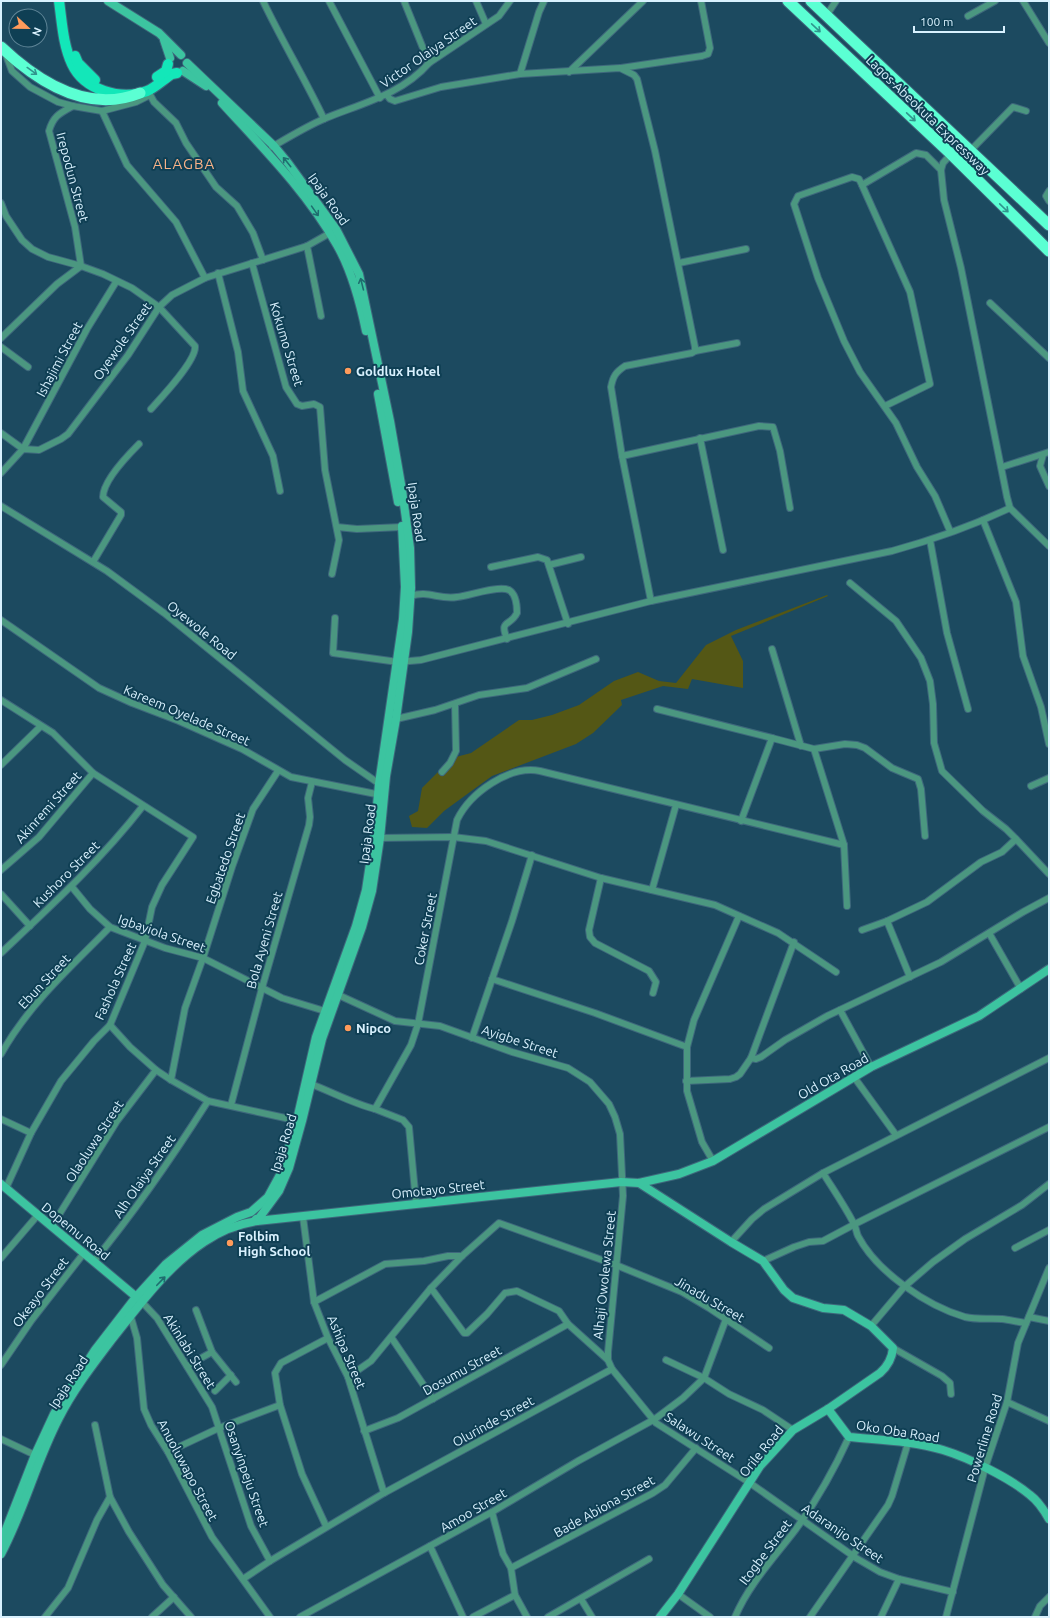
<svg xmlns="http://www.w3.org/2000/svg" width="1050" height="1618" font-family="Ubuntu,sans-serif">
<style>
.green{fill:#545715}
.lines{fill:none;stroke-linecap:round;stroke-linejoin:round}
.street-casing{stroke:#3e687c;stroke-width:8}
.secondary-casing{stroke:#3e687c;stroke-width:10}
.primary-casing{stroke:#3e687c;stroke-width:12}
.highway-casing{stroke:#3e687c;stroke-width:13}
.street{stroke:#4b9780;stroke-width:6}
.secondary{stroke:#3cc4a0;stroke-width:8}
.primary{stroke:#13e7b9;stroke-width:10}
.highway{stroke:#5bffd3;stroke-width:11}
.oneway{stroke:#31958d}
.oneway2{stroke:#1f6e6f}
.poi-dot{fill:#ff9b5b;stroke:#0f3f54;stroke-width:1.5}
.labels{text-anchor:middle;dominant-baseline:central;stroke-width:4;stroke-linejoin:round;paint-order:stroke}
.street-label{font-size:13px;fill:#d9f1fe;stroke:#0f3f54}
.poi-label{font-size:13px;font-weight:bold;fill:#d9f1fe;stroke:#0f3f54;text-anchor:start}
.quarter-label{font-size:15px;letter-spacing:1px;fill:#f8b288;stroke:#0f3f54}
</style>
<rect width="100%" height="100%" fill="#1c4a60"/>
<polygon class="green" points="827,595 828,596 731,636 743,661 743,688 692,679 688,689 663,686 621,700 622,705 593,733 576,744 492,776 444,811 427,828 412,827 409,816 418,811 422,788 452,758 471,753 519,720 532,720 552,715 579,705 614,681 638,672 659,681 676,683 706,645 736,630"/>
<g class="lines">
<g class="street-casing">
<g id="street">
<path d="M 263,1 C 282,41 305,79 324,119"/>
<polyline points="329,1 380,98"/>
<polyline points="404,1 429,63"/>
<polyline points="476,1 486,24"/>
<polyline points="1023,1 1049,43"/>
<polyline points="826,16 836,1"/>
<polyline points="968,16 995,1"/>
<polyline points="6,55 12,71 30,87 58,102 73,106 102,111 136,102 150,95"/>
<polyline points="621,68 702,56 708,54 710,48 701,1"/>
<polyline points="569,72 643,1"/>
<polyline points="520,74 539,12 544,1"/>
<polyline points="148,91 154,102 176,123 186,143 216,187 237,206 253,233 263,260"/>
<path d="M 387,95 L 390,99 L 395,101 L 441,87 L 520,74 L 620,68 L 634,75 L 637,79 L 655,151 L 695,347 L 695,351 L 692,353 L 625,366 C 616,372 613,376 611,387 L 622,456 L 651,601"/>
<polyline points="102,111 127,165 176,222 205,278"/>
<path d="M 272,147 C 289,137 307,126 326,118 C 363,103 402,94 429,63 L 499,16 L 510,1"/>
<polyline points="970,151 1013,107 1026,111"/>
<polyline points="951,154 943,163 941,170 944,200 961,268 1007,497 1010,508 1049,546"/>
<polyline points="941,170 926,155 916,153 862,185 859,179 852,177 798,196 794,204 818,278 844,341 860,372 896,423 917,467 935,496 950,531"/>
<polyline points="862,185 910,292 930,384 885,406"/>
<polyline points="1049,191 1046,196 1049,201"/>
<path d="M 1,203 L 6,216 L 22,240 L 32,249 L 48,257 L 81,266 L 103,274 L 132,288 L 159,307 L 195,346 C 197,360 161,398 151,409"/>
<polyline points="307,246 321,316"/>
<polyline points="252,263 286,387 297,404 302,406 314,404 320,407 325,470 339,540 332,574"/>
<polyline points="679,263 746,249"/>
<polyline points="218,273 238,352 243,391 273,456 280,491"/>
<polyline points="990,303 1049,358"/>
<path d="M 1,338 L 57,284 L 81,266 L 75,227 L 49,131 C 53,116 60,113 73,106"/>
<polyline points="1,347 28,367"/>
<polyline points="695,351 737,343"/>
<polyline points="1,433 23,449 87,329 116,282"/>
<polyline points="700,438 723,550"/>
<polyline points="1043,455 1040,466 1049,486"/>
<polyline points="622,456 759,426 773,427 780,451 790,508"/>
<polyline points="1002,467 1049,452"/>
<polyline points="1,473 23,449 39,450 61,439 68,434 128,355 159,307 172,295 205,278 307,246 330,233"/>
<polyline points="1,506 107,571 164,613 345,760 381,785"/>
<polyline points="983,520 1016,602 1023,656 1041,707 1049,744"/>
<polyline points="337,527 357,529 402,527"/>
<polyline points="930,540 947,633 968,709"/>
<path d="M 93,562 L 121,515 L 121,512 L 103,497 C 103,481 128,455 139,444"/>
<polyline points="549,565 581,557"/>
<polyline points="491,567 538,557 547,560 568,624"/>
<polyline points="850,583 896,621 921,658 930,681 933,704 934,743 942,771 983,811 1006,829 1016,839 1002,852 981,862 927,902 887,921 862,930"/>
<path d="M 411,596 C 428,590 439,600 457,597 C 469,596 498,585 509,590 C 516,594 517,606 517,613 C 510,627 499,619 507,639"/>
<path d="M 335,618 L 333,653 L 398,662 L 421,660 L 651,601 L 892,551 C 932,540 972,526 1010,508"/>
<polyline points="1,620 99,688 132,703 179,721 242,749 291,777 381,795"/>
<polyline points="772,649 801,746"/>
<polyline points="1,700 53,733 93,773 193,837 162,885 152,907 145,941 110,1025 94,1041 61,1081 31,1133 6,1188"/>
<polyline points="657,709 772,738"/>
<polyline points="396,719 435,710 479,695 527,688 596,659"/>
<polyline points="814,749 845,744 857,745 865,748 892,768 918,779 921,789 925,836"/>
<polyline points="1,765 41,726"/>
<polyline points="442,772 450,763 456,751 455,704"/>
<polyline points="1031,786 1049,778"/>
<polyline points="741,821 772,738 814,749 844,845 847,906"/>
<polyline points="377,838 453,837 486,841 601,878 715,905 778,933 836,972"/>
<polyline points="1016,839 1049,874"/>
<polyline points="1,870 39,837 93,773"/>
<polyline points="601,878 589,930 590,937 595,943 649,971 656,982 653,993"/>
<polyline points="72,887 90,909 110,927 165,948 203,958 282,998 328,1012"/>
<polyline points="652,890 676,805"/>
<polyline points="1,894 30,926"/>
<polyline points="887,921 910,977"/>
<polyline points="989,933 1021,989"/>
<path d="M 1,953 C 51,906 101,860 143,806"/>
<polyline points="492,979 595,1013 687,1047"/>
<polyline points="334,993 395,1021 440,1026 512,1052 568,1068 590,1082 609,1104 615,1117 620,1134 623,1196 608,1352 608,1360 612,1369 656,1423 750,1483 856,1558 880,1572 899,1579 953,1592"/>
<polyline points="840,1010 871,1067"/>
<polyline points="110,1025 130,1047 156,1070 171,1080 208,1101 299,1121"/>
<polyline points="472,1038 512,921 532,855"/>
<path d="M 1,1054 C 29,1004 70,968 110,927"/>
<polyline points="751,1058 756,1059 761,1057 785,1040 827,1016 941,962 1023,912 1049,898"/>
<polyline points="854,1077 896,1135"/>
<polyline points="171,1080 185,1008 203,958 232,867 253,809 278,771"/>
<polyline points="686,1081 730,1079 736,1077 740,1074 751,1058 794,942"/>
<path d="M 311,1084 C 332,1092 354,1104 375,1109 L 411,1045 L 418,1024 L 457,820 C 470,793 509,765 540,771 L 844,845"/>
<polyline points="231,1105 262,988 309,825 310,817 308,798 312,782"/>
<polyline points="375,1109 403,1120 409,1127 416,1203"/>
<polyline points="1,1119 31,1133"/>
<polyline points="713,1161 702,1142 687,1091 687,1047 694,1020 739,916"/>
<path d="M 823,1173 C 833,1189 844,1205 853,1222 C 856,1226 856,1232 858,1236 C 877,1272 927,1306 965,1317 C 978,1320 990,1318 1002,1319 C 1010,1320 1018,1322 1026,1323"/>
<polyline points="303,1217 314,1302 328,1338 348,1377 384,1493"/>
<polyline points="52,1226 117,1121 156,1070"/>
<polyline points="731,1242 752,1219 764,1209 823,1173 1049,1058"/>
<polyline points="1015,1248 1049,1230"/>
<polyline points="1,1258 37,1216"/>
<path d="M 94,1261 C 136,1210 173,1156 208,1101"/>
<polyline points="763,1261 794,1247 809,1242 823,1241 855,1224 1049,1127"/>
<polyline points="431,1288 464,1333 467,1333 487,1314 505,1293 517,1291 559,1311 568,1324 608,1360"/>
<polyline points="141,1301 157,1318 212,1407 251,1526 270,1561"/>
<polyline points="314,1302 385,1264 424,1261 448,1256 462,1256"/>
<polyline points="196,1310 212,1352 236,1382"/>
<polyline points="130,1314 137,1338 144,1409 151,1425 168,1452 212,1537 270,1617"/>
<polyline points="1029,1317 1049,1321"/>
<polyline points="871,1326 904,1287 933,1262 965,1239 1022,1205 1049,1184"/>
<polyline points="391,1337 433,1399"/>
<polyline points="893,1348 942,1376 950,1383 951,1394"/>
<polyline points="666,1360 704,1378 729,1394 763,1410 793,1430"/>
<polyline points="1,1365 31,1321 84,1253"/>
<polyline points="187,1366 212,1352"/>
<polyline points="348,1377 371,1361 431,1288 462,1256 499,1223 616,1265 682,1292 709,1308 769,1348"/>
<polyline points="215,1391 231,1375"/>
<polyline points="1007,1402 1049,1421"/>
<polyline points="95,1425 110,1497 129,1532 163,1585 191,1617"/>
<polyline points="364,1431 398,1418 568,1324"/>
<polyline points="1,1439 35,1455"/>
<polyline points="168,1452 219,1428 280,1405"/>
<polyline points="492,1512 503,1554 511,1568 515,1595 527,1617"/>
<polyline points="326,1526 302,1474 280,1405 275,1373 281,1363 328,1338"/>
<polyline points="430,1546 463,1617"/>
<polyline points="511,1568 653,1493 665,1485 696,1448"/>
<polyline points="243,1579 270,1561 384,1493 612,1369"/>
<polyline points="678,1594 710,1617"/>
<polyline points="581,1599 592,1617"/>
<polyline points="45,1617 68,1588 97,1520 110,1497"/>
<polyline points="152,1617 174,1597"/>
<polyline points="300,1617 492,1512 578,1461 655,1419 683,1398 704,1378 726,1319"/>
<polyline points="473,1617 515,1595"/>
<polyline points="548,1617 649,1559"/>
<path d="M 735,1617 C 749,1584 774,1558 796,1529 C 817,1500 834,1470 849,1437"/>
<polyline points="810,1617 888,1505 892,1496 908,1443"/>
<polyline points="881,1617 899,1579"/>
<polyline points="946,1617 985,1468 1007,1402 1018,1343 1049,1268"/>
<polyline points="1035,1617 1040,1606 1049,1597"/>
</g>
</g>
<g class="secondary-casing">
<g id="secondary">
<polyline points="108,1 159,33 181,55"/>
<polyline points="164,40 170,58"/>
<polyline points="183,71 206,86"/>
<path d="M 222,103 C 263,148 307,192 337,245 C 352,271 360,302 366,331"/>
<polyline points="378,394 398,502"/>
<path d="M 639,1183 L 731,1242 L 763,1261 L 784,1290 L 793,1298 L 823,1308 L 844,1310 L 871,1326 L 893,1348 C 892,1359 888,1366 880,1373 L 828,1409 L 793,1430 L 773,1452 L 760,1466 L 678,1594 L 660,1617"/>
<polyline points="1,1184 140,1300"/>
<polyline points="256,1219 257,1221 621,1182 639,1183 679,1174 713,1161 871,1067 979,1016 1049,969"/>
<path d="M 828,1409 L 849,1437 C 880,1440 914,1441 943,1450 C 969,1458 1010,1478 1030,1495 C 1038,1501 1044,1510 1049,1519"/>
<polyline points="1,1542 35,1455 54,1414 95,1350 136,1297 166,1264 202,1235 237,1217 251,1212 268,1197 280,1175 297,1120 316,1037 356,926 366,890 374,837 379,784 403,619 405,587 402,526"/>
<path d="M 1,1554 C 24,1511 36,1462 59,1418 C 73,1390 94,1363 113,1338 C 140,1304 168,1266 204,1242 C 220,1231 238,1224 257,1221 L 279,1191 L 289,1168 L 302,1121 L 322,1039 L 362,927 L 372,891 L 380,838 L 386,776 L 396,719 L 408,632 L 411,588 L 410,548 L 402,490 L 390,421 L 359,274 L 336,229 L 288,163 L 274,146 L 187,63"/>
</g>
</g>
<g class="primary-casing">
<g id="primary">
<path d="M 59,1 C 62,22 63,45 72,64 C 84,90 121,101 147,91 C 155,88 164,79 172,74 L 177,73"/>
<polyline points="75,56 78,63 95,80"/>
<polyline points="157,77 166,71 168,64"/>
</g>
</g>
<g class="highway-casing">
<g id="highway">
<polyline points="788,1 951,154 1049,251"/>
<polyline points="811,1 1049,225"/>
<path d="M 1,47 C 38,82 88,114 140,93"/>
</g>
</g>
<use href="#street" class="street"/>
<use href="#secondary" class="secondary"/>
<use href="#primary" class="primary"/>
<use href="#highway" class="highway"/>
</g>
<defs><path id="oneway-shaft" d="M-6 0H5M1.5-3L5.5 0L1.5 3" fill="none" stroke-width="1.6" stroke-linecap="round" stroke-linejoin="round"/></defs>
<g class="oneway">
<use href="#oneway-shaft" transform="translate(816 28) rotate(43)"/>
<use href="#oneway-shaft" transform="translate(32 71) rotate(36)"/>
<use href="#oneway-shaft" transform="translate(911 117) rotate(43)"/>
<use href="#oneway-shaft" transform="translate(1004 208) rotate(44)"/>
</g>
<g class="oneway2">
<use href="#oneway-shaft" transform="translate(287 162) rotate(-129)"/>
<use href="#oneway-shaft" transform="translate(315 211) rotate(55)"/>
<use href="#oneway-shaft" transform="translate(362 284) rotate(-104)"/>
<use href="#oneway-shaft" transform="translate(161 1281) rotate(-46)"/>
</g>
<g class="poi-dot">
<circle cx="348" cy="371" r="4"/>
<circle cx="348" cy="1028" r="4"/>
<circle cx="230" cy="1243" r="4"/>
</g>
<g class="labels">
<g class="street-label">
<text transform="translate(428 52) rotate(-35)">Victor Olaiya Street</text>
<text transform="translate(928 115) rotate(44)">Lagos-Abeokuta Expressway</text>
<text transform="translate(73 177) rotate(75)">Irepodun Street</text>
<text transform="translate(329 199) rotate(55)">Ipaja Road</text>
<text transform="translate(122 341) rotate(-55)">Oyewole Street</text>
<text transform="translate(287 344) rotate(73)">Kokumo Street</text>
<text transform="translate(59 359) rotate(-62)">Ishajimi Street</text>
<text transform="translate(417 512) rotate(82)">Ipaja Road</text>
<text transform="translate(202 630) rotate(39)">Oyewole Road</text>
<text transform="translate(187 715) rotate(23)">Kareem Oyelade Street</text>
<text transform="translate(48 807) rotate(-48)">Akinremi Street</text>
<text transform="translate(367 834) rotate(-83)">Ipaja Road</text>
<text transform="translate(225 858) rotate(-71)">Egbatedo Street</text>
<text transform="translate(66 874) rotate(-45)">Kushoro Street</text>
<text transform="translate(425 929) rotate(-79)">Coker Street</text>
<text transform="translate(162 933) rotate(19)">Igbayiola Street</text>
<text transform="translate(264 940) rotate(-74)">Bola Ayeni Street</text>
<text transform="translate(44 981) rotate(-47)">Ebun Street</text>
<text transform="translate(115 981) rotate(-66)">Fashola Street</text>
<text transform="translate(520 1041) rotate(18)">Ayigbe Street</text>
<text transform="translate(833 1076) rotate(-30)">Old Ota Road</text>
<text transform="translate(94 1141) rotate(-57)">Olaoluwa Street</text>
<text transform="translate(283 1143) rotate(-73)">Ipaja Road</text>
<text transform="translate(144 1176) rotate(-55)">Alh Olaiya Street</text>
<text transform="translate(438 1189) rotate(-6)">Omotayo Street</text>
<text transform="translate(76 1231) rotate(39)">Dopemu Road</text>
<text transform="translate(604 1275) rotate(-84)">Alhaji Owolewa Street</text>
<text transform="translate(40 1292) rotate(-53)">Okeayo Street</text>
<text transform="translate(710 1299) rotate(30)">Jinadu Street</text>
<text transform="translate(190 1351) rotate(58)">Akinlabi Street</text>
<text transform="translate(347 1352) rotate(67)">Ashipa Street</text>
<text transform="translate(462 1370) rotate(-29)">Dosumu Street</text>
<text transform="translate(68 1382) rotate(-57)">Ipaja Road</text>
<text transform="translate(493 1421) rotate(-29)">Olurinde Street</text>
<text transform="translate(898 1431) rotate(9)">Oko Oba Road</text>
<text transform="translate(700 1437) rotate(33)">Salawu Street</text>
<text transform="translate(984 1438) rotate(-73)">Powerline Road</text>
<text transform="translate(761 1451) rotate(-51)">Orile Road</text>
<text transform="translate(188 1470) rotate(62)">Anuoluwapo Street</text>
<text transform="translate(247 1474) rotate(71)">Osanyinpeju Street</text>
<text transform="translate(604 1506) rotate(-29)">Bade Abiona Street</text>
<text transform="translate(473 1510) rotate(-30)">Amoo Street</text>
<text transform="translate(843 1533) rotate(34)">Adaranijo Street</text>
<text transform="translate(765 1552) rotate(-53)">Itogbe Street</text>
</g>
<g class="poi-label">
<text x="356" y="371">Goldlux Hotel</text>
<text x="356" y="1028">Nipco</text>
<text x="238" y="1236">Folbim<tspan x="238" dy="15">High School</tspan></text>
</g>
<g class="quarter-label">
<text x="184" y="163">ALAGBA</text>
</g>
</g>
<rect width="1050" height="1618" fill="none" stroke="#d9f1fe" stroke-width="4"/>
<g transform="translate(28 28) rotate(112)"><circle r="19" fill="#0f3f54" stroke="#608698"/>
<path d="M0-3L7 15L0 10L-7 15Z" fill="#ff9b5b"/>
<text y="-6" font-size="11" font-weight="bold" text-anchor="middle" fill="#d9f1fe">N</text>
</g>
<path d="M914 26v6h90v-6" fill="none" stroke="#d9f1fe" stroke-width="2"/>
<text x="920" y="26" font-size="12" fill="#d9f1fe" stroke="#0f3f54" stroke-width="3" paint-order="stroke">100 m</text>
</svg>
